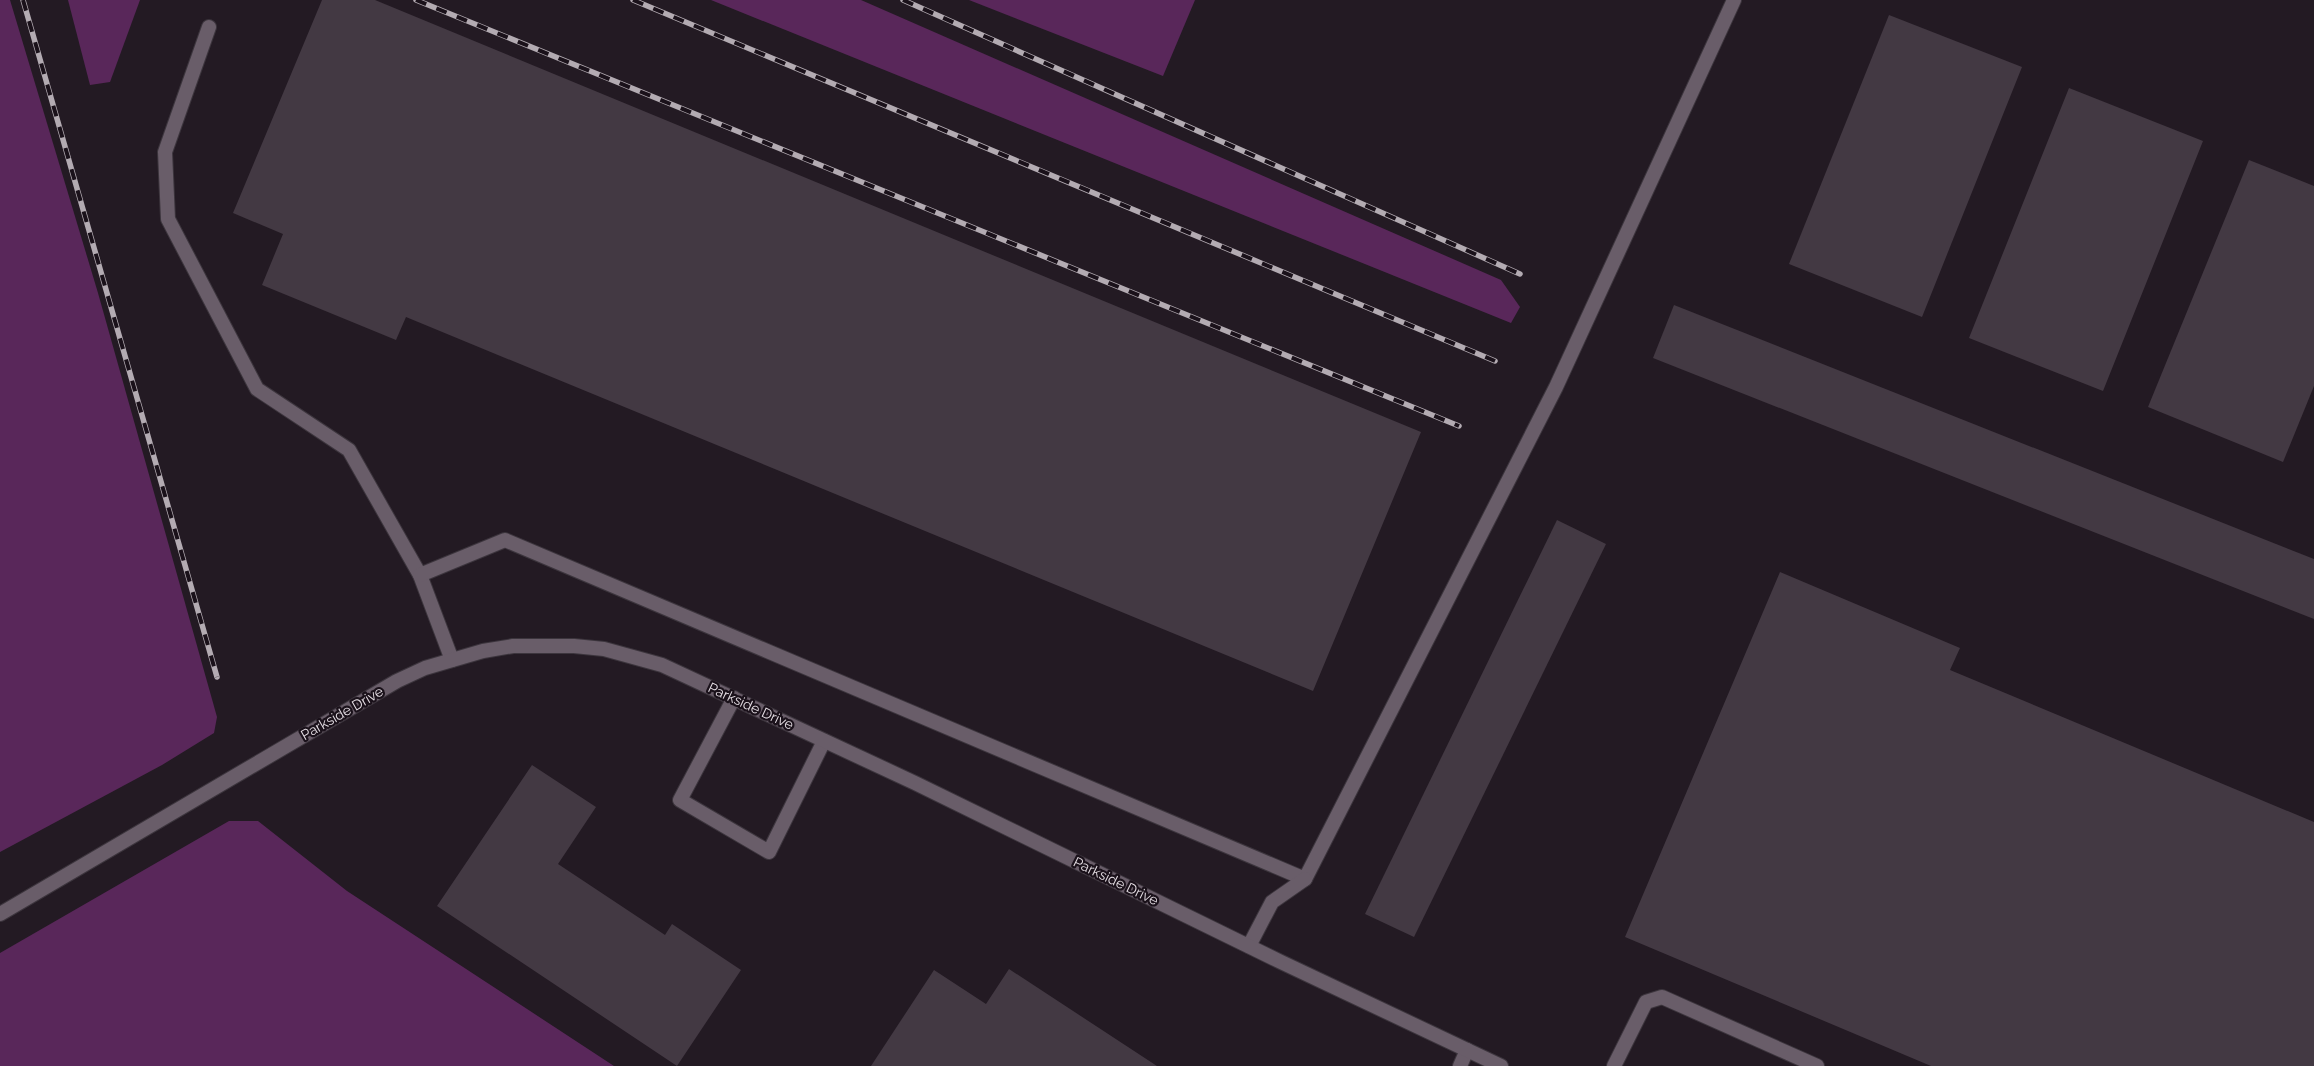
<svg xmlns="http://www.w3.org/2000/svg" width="2314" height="1066" font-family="Raleway,sans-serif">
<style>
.green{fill:#59275a}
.building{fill:#433943}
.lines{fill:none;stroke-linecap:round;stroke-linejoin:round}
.service-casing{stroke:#3c353d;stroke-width:16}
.minor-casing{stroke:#3c353d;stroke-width:16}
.service{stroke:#695d69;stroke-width:14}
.minor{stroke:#695d69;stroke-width:14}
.rail-casing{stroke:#b3abb2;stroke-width:5.5}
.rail{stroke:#1a111a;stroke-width:4;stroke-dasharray:11;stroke-linecap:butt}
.labels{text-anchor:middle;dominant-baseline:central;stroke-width:4.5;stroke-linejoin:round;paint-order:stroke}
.street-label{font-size:14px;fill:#e8e1e7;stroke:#1a111a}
</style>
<rect width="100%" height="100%" fill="#231a23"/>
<g class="green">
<polygon points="0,0 10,0 98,293 217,717 214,733 162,765 0,852"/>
<polygon points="68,0 140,0 110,82 90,85"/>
<polygon points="711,0 861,0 1501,280 1520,307 1511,323"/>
<polygon points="969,0 1195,0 1163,76"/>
<polygon points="229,821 258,821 347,891 614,1066 0,1066 0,953"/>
</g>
<g class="building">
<polygon points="322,0 375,0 1421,432 1313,691 406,317 396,340 262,285 283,234 233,213"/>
<polygon points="1889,15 2022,67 1922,317 1789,264"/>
<polygon points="2069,88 2203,141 2103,391 1969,338"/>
<polygon points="2249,160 2314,186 2314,386 2283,462 2148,407"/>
<polygon points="1674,305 2314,559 2314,619 1653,358"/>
<polygon points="1557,520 1606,544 1414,937 1365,914"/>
<polygon points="1780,572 1960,648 1950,670 2314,822 2314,1066 1931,1066 1625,937"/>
<polygon points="532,765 596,807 558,864 665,935 672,924 741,970 677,1066 437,906"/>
<polygon points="1009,969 1157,1066 871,1066 934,970 986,1004"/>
</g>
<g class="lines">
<g class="service-casing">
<g id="service">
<polyline points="209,27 165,152 168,219 257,389 349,450 420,575 452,660"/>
<polyline points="420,575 505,540 1305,879 1556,387 1734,0"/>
<polyline points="734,698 680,800 769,852 824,741"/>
<polyline points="1249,946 1272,902 1305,879"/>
<polyline points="1460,1066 1467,1050"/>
<polyline points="1614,1066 1646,1002 1662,997 1817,1066"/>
</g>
</g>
<g class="minor-casing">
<polyline id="minor" points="0,914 397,681 425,668 483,651 513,646 574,646 604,649 662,665 915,783 1281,962 1501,1066"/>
</g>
<use href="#service" class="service"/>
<use href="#minor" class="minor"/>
<g class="rail-casing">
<g id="rail">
<polyline points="23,0 217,677"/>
<polyline points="416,0 1459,426"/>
<polyline points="633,0 1495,361"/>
<polyline points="903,0 1520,274"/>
</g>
</g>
<use href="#rail" class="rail"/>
</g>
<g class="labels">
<g class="street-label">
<text transform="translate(751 706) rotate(25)">Parkside Drive</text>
<text transform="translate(342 713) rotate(-30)">Parkside Drive</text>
<text transform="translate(1116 881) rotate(26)">Parkside Drive</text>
</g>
</g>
</svg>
